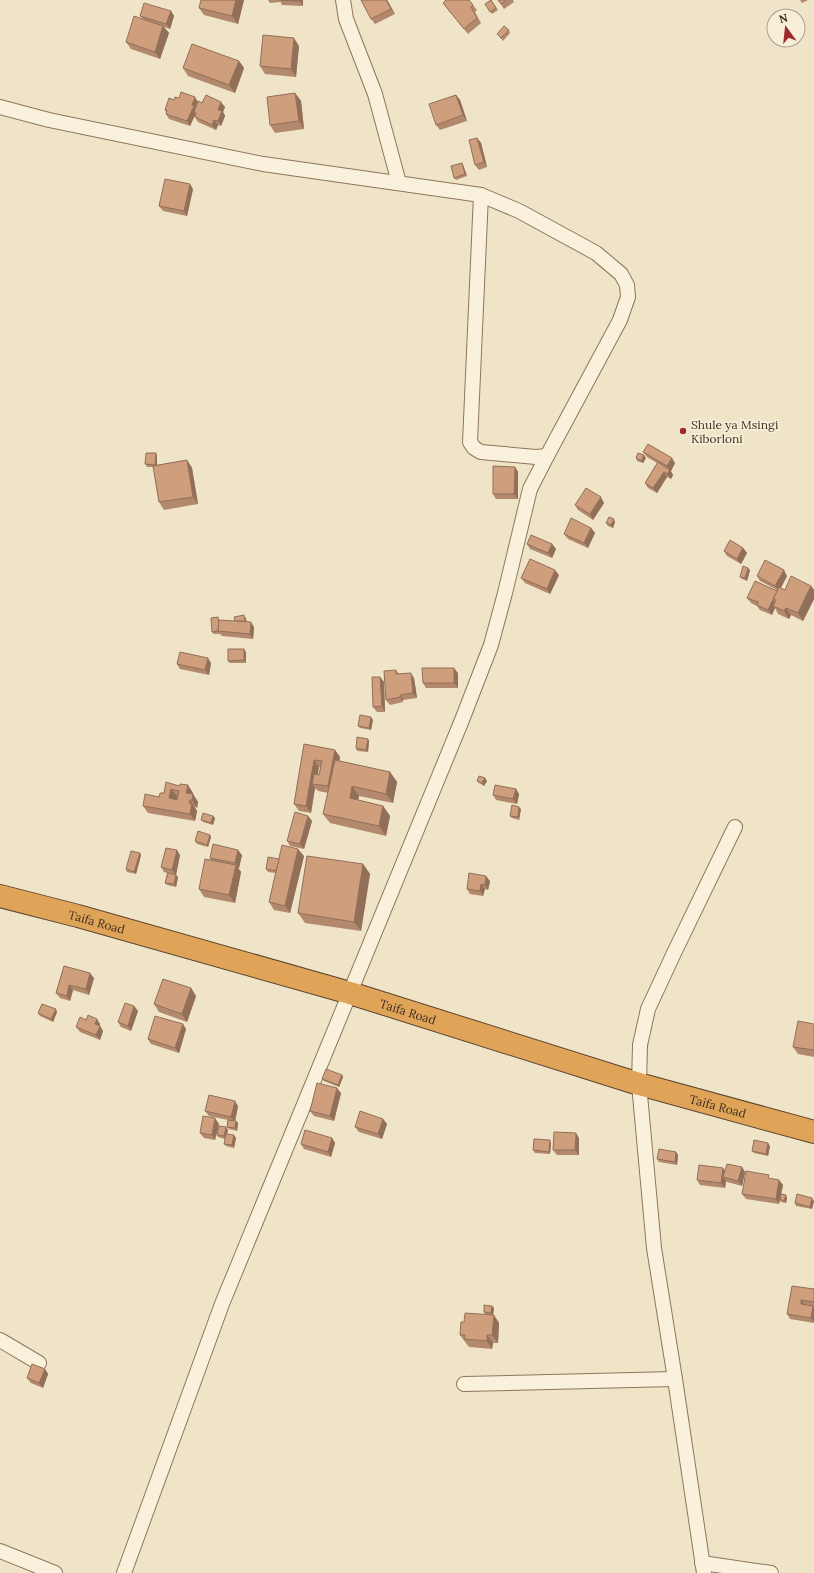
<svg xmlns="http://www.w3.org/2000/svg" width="814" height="1573" font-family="Lora,serif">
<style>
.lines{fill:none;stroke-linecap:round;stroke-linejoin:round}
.street-casing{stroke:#8d765c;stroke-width:16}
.highway-casing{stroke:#5b4430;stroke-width:24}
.street{stroke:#faf1dc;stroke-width:14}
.highway{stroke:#e0a458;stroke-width:22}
.wall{fill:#b2896c;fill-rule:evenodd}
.shaded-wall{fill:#916f58}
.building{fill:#cf9f7d;stroke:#916f58;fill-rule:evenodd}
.poi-dot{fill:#9e2a2b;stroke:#f7eed8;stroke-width:1.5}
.labels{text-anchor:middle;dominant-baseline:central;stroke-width:3.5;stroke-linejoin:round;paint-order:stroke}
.poi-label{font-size:12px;fill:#3d2e20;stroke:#f7eed8;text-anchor:start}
.street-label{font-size:12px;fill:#3d2e20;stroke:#f7eed8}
</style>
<rect width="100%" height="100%" fill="#f0e4c8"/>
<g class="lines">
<g class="street-casing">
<g id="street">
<polyline points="343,0 346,19 375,94 399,183"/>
<polyline points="0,107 49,120 263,164 481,195 519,211 596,253 621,274 627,285 628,297 620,320 547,456 530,489 505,593 491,645 462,720 222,1304 124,1573"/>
<polyline points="481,195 470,442 474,448 481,452 536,457 547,456"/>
<polyline points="0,1340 39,1363"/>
<polyline points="464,1384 675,1379"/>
<polyline points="0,1551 55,1573"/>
<polyline points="702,1563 771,1573"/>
<polyline points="704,1573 675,1379 654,1248 639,1084 640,1045 648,1009 674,953 735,827"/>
</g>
</g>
<g class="highway-casing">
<g id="highway">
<path id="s1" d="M 0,896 L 78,916 L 350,993 L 639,1084 L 814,1132"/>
</g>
</g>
<use href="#street" class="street"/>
<use href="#highway" class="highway"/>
</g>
<g class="wall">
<polygon points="201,0 244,0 238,24 204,15 199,8"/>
<polygon points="268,0 303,0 303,6 282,5 280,1 280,2 270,3"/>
<polygon points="361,0 387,0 395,14 375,24 371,19"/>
<polygon points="491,0 498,10 492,14 485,4"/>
<polygon points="498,0 513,0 514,2 504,9"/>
<polygon points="800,0 808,0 802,3"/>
<polygon points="443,3 473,5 477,10 475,12 481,23 468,34"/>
<polygon points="171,11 174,16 170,29 164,27 169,33 160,59 131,49 126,42 143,19 140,16"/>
<polygon points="509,30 510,33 503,41 497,34"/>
<polygon points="299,46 296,77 265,74 260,66"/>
<polygon points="239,61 244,68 235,93 188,76 183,68"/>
<polygon points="295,93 301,101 304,129 275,133 270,125"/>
<polygon points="456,95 460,100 467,121 440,130 436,125"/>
<polygon points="179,98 198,101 202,103 225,107 223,112 225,116 221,126 218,125 216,130 198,122 195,117 195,115 190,126 169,119 166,114 166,112 165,110 174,100"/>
<polygon points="477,138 481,143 487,167 479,170 475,165"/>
<polygon points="462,163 463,165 467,176 456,180 454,178"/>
<polygon points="193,189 187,216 163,211 159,206"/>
<polygon points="643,452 675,463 671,471 673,475 671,479 667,477 657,493 648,488 645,483 657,463 647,457"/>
<polygon points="156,453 157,456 157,465 187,460 192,468 198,504 164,510 159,502 153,467 147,467 145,464"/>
<polygon points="636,458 646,458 643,463 637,461"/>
<polygon points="515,467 518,472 518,499 496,499 493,494"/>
<polygon points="604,503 593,520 578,510 575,505"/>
<polygon points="615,522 613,528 608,526 606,523"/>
<polygon points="591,528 595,533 588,548 568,539 564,534"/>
<polygon points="527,544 552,544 556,549 552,558 530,549"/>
<polygon points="743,548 747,553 741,564 727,556 724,551"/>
<polygon points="750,570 747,581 742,579 740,577"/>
<polygon points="559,575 550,594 525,583 521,578"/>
<polygon points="757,576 787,576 781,588 785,590 811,586 814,590 814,599 803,621 791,615 789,619 778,614 775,608 772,615 760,610 757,606 751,603 747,598 777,591 777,590 760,581"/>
<polygon points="246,617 247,622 254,627 253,639 222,636 220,634 214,634 212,632 220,620 235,621"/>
<polygon points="246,652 246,663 230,663 228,661"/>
<polygon points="211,663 209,675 180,669 177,664"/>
<polygon points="396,670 399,674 414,678 417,698 403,700 403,702 390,705 386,700"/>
<polygon points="458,673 458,688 426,688 423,683"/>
<polygon points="380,677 384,682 385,712 377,712 373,707"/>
<polygon points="373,720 371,730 360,728 358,726"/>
<polygon points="369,741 368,752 357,751 356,748"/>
<path d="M 304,744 L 335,750 L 340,757 L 339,761 L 390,772 L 397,782 L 393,803 L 359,796 L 358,800 L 383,806 L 390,816 L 386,836 L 330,823 L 323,814 L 328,793 L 318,791 L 315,788 L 311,813 L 299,811 L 294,804 ZM 319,767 L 321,768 L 319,775 L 318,774 Z"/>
<polygon points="485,778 487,781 484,786 479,783 477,781"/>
<polygon points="166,782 193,793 193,794 198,802 197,808 195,807 195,808 197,811 195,821 148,813 143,806 164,793"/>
<polygon points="516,789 519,794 517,804 496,800 493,795"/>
<polygon points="521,809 519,820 512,818 510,816"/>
<polygon points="308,816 312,821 304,849 290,846 287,841"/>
<polygon points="215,818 213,825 203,822 201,820"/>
<polygon points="210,835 211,837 208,847 197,844 195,841"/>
<polygon points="141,855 136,874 127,872 126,869"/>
<polygon points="180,855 176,875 178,877 176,887 167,885 165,883 167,873 164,872 161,867"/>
<polygon points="242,855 239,868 238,868 241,872 235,903 204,897 199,889 211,860 210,858"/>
<polygon points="304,856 290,913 274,910 269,902 276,873 268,872 266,869 279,859"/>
<polygon points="363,864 370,874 361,931 305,923 298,913"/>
<polygon points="490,881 488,890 485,889 483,896 470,894 467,889"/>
<polygon points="64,966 94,978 89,995 73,990 70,1001 60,998 56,993"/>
<polygon points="191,988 196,996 187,1022 159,1012 154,1004"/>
<polygon points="134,1006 138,1011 131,1031 121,1027 118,1022"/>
<polygon points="57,1012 53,1022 40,1016 38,1013"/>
<polygon points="86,1020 100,1024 100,1026 103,1031 100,1040 80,1032 76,1027"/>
<polygon points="814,1024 814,1057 798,1054 793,1047"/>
<polygon points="186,1029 179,1053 151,1044 148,1039"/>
<polygon points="342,1075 343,1077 339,1087 324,1081 322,1079"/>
<polygon points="341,1093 334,1121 314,1116 310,1111"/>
<polygon points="238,1106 235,1121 238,1123 237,1131 229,1129 227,1127 228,1120 209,1116 205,1111"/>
<polygon points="383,1119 387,1124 382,1139 359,1132 355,1127"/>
<polygon points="219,1124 215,1140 204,1138 200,1133"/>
<polygon points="226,1127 228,1130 227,1134 236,1138 234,1148 226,1146 224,1144 225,1139 218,1137 217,1135"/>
<polygon points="332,1138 335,1143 331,1157 304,1149 301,1144"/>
<polygon points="579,1138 579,1155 557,1155 553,1150"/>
<polygon points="551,1143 550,1154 535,1153 533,1150"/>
<polygon points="770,1146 768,1156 754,1153 752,1151"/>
<polygon points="676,1152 678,1155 677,1165 659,1162 657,1159"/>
<polygon points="742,1167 745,1172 742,1186 727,1182 726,1181 725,1188 700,1185 697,1180 725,1171"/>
<polygon points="772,1179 779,1180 783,1185 781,1194 786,1195 787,1198 786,1203 781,1202 780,1200 779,1204 746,1199 742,1194"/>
<polygon points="814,1201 812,1209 796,1206 795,1203"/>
<polygon points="792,1286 814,1289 814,1306 813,1306 814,1307 814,1323 790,1319 787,1314"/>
<polygon points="492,1306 494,1308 493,1315 499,1323 498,1343 493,1343 492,1349 469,1347 460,1335 464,1322 485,1315 484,1312"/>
<polygon points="45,1369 48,1374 43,1388 31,1383 27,1378"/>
</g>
<g class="shaded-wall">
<polygon points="236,0 244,0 238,24 232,16"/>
<polygon points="300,0 303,0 303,6 300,1"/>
<polygon points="386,0 387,0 395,14 391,9"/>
<polygon points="171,11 174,16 170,29 166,24"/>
<polygon points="163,26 169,33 160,59 155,52"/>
<polygon points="294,38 299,46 296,77 291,69"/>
<polygon points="239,61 244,68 235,93 229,85"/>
<polygon points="295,93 301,101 304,129 299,121"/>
<polygon points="456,95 460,100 467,121 463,115"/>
<polygon points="195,97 198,102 194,112 195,115 190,126 187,121"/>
<polygon points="221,102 225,107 223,112 225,116 221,126 218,121 218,110"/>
<polygon points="214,120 218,125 216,130 212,125"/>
<polygon points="477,138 481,143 487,167 484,162"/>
<polygon points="462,163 463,165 467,176 465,174"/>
<polygon points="190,184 193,189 187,216 184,211"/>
<polygon points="156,453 157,456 157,467 155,465"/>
<polygon points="644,455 646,458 643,463 641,461"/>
<polygon points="672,458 675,463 671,471 667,466"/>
<polygon points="187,460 192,468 198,504 193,497"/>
<polygon points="515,467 518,472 518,499 514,494"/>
<polygon points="670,470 673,475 671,479 667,474"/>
<polygon points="664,472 667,477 657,493 653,488"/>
<polygon points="601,497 604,503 593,520 590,514"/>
<polygon points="614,519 615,522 613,528 611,525"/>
<polygon points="591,528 595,533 588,548 584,543"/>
<polygon points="552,544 556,549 552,558 548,553"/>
<polygon points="743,548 747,553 741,564 737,559"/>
<polygon points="748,568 750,570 747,581 745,578"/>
<polygon points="555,570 559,575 550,594 547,589"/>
<polygon points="784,570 787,576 779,591 775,586"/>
<polygon points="811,586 814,590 814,599 803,621 798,613"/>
<polygon points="773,600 777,605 773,606 775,608 772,615 768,610"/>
<polygon points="786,608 791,615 789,619 784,611"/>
<polygon points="251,622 254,627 253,639 250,634"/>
<polygon points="244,649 246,652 246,663 244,660"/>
<polygon points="208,658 211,663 209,675 205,670"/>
<polygon points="454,668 458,673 458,688 454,683"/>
<polygon points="411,673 414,678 417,698 413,693"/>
<polygon points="380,677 384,682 385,712 382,706"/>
<polygon points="400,695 403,700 403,702 400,697"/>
<polygon points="371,717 373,720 371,730 369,728"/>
<polygon points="368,739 369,741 368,752 366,750"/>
<polygon points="335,750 340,757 333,794 328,786"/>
<polygon points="314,760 319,767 316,784 312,784 315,788 311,813 306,806"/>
<polygon points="390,772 397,782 393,803 386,794"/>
<polygon points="485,778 487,781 484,786 482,783"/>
<polygon points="188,785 193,793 192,800 186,793"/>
<polygon points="352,786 359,796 357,808 350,798"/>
<polygon points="171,789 177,796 175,806 169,798"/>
<polygon points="516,789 519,794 517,804 513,799"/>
<polygon points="193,794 198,802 197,808 192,800"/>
<polygon points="190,800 197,811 195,821 190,814 189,803"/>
<polygon points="383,806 390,816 386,836 379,826"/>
<polygon points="519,807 521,809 519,820 518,817"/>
<polygon points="213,816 215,818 213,825 211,823"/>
<polygon points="308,816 312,821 304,849 300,844"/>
<polygon points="210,835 211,837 208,847 207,845"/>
<polygon points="298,849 304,856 290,913 285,906"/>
<polygon points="177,850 180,855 176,875 172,870"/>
<polygon points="238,850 242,855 239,868 235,863"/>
<polygon points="140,853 141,855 136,874 134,872"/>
<polygon points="363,864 370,874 361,931 354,922"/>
<polygon points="236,865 241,872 235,903 229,895"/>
<polygon points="176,875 178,877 176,887 174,884"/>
<polygon points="486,876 490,881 488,890 485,885"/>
<polygon points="481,884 485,889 483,896 480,891"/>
<polygon points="90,973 94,978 89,995 86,989"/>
<polygon points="69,985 73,990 70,1001 67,996"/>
<polygon points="191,988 196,996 187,1022 182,1014"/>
<polygon points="134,1006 138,1011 131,1031 128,1026"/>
<polygon points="56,1009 57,1012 53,1022 51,1019"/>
<polygon points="97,1019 100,1024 98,1029 95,1024"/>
<polygon points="183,1024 186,1029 179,1053 175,1048"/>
<polygon points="100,1026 103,1031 100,1040 96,1035"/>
<polygon points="342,1075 343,1077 339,1087 338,1085"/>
<polygon points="337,1088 341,1093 334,1121 330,1116"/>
<polygon points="235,1101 238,1106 235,1122 231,1117"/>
<polygon points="215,1118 219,1124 215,1140 212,1135"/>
<polygon points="383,1119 387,1124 382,1139 378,1134"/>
<polygon points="236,1121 238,1123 237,1131 235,1128"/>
<polygon points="226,1127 228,1130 226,1139 224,1136"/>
<polygon points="576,1133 579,1138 579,1155 575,1150"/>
<polygon points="234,1135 236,1138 234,1148 232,1145"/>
<polygon points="332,1138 335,1143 331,1157 328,1152"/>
<polygon points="550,1140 551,1143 550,1154 549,1152"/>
<polygon points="768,1143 770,1146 768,1156 766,1154"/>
<polygon points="676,1152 678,1155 677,1165 675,1162"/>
<polygon points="742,1167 745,1172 742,1186 738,1181"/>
<polygon points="723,1168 727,1173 723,1177 726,1181 725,1188 721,1183"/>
<polygon points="779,1180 783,1185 779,1204 776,1199"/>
<polygon points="786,1195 787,1198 786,1203 784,1201"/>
<polygon points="812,1198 814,1201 812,1209 810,1207"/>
<polygon points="801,1300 805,1305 801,1304"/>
<polygon points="492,1306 494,1308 493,1315 491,1313"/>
<polygon points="813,1306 814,1307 814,1322 811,1318"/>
<polygon points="494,1315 499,1323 498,1343 492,1335"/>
<polygon points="487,1335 493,1343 492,1349 487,1341"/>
<polygon points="45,1369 48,1374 43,1388 39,1383"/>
</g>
<g class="building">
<polygon points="201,0 236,0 232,16 199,8"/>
<polygon points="279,0 300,0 300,1"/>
<polygon points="361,0 386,0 391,9 371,19"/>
<polygon points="446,0 469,0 473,5 471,7 477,18 464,29 443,3"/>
<polygon points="491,0 496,8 490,12 485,4"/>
<polygon points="498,0 506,0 501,4"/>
<polygon points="144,3 171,11 166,24 140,16"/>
<polygon points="134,16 163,26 155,52 126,42"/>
<polygon points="504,26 509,30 501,38 497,34"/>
<polygon points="263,35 294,38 291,69 260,66"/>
<polygon points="192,44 239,61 229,85 183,68"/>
<polygon points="181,92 195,97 192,105 194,106 187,121 166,114 167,110 165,110 169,98 174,100 175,97 179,98"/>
<polygon points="295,93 299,121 270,125 267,97"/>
<polygon points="206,95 221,102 218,110 222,111 218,121 214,120 212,125 195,117 196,113 194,112 198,101 202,103"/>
<polygon points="456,95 463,115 436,125 429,104"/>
<polygon points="477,138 484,162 475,165 469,140"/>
<polygon points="462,163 465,174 454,178 451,166"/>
<polygon points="165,179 190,184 184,211 159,206"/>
<polygon points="648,444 672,458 667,466 643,452"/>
<polygon points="146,453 156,453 155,465 145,464"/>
<polygon points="638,453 644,455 641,461 636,458"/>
<polygon points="187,460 193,497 159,502 153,466"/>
<polygon points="658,462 670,470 667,474 664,472 653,488 645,483"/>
<polygon points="493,466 515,467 514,494 493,494"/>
<polygon points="586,488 601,497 590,514 575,505"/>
<polygon points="609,517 614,519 611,525 606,523"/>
<polygon points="571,518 591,528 584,543 564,534"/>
<polygon points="531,535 552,544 548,553 527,544"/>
<polygon points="730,540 743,548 737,559 724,551"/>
<polygon points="530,559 555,570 547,589 521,578"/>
<polygon points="765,560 784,570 775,586 757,576"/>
<polygon points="743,566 748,568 745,578 740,577"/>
<polygon points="791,576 811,586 798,613 786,608 784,611 773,606 776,600 773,599 779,587 785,590"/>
<polygon points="755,581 777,591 768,610 757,605 758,602 747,598"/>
<polygon points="244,615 245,621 235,621 234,617"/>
<polygon points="218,617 219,625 218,631 212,632 211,618"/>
<polygon points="219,620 251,622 250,634 218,631"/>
<polygon points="228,649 244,649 244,660 228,661"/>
<polygon points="180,652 208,658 205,670 177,664"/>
<polygon points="422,668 454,668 454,683 423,683"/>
<polygon points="396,670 396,674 411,673 413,693 400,695 400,697 386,700 384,671"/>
<polygon points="372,677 380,677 382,706 373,707"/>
<polygon points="360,715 371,717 369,728 358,726"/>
<polygon points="357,737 368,739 366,750 356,748"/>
<polygon points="304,744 335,750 328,786 312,784 314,774 319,775 322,761 314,760 306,806 294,804"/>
<polygon points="335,760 390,772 386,794 352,786 350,798 383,806 379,826 323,814"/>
<polygon points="479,776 485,778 482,783 477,781"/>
<path d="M 166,782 L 179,786 L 180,784 L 188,785 L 186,793 L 193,794 L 192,800 L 190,800 L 189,803 L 192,803 L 190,814 L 143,806 L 145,794 L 159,797 L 160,793 L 164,793 ZM 171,789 L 179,791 L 177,800 L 169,798 Z"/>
<polygon points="495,785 516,789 513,799 493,795"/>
<polygon points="512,805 519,807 518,817 510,816"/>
<polygon points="295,812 308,816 300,844 287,841"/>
<polygon points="203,813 213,816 211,823 201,820"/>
<polygon points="198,831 210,835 207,845 195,841"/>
<polygon points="213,844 238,850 235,863 210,858"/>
<polygon points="282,845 298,849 285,906 269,902"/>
<polygon points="166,848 177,850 172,870 161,867"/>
<polygon points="131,851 140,853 134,872 126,869"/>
<polygon points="307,856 363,864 354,922 298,913"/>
<polygon points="268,857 279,859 276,871 266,869"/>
<polygon points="205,859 236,865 229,895 199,889"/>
<polygon points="168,873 176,875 174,884 165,883"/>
<polygon points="469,873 486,876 485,885 481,884 480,891 467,889"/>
<polygon points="64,966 90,973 86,989 69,985 67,996 56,993"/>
<polygon points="163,979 191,988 182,1014 154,1004"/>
<polygon points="125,1003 134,1006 128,1026 118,1022"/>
<polygon points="42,1004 56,1009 51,1019 38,1013"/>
<polygon points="88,1015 97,1019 95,1024 100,1026 96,1035 76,1027 80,1017 86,1020"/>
<polygon points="155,1016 183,1024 175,1048 148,1039"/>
<polygon points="798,1021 814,1024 814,1050 793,1047"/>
<polygon points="326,1069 342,1075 338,1085 322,1079"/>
<polygon points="317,1083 337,1088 330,1116 310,1111"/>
<polygon points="209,1095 235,1101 231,1117 205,1111"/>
<polygon points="360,1111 383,1119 378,1134 355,1127"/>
<polygon points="203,1116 215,1118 212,1135 200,1133"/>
<polygon points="228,1120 236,1121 235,1128 227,1127"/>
<polygon points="219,1126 226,1127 224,1136 217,1135"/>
<polygon points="305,1130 332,1138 328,1152 301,1144"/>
<polygon points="554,1132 576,1133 575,1150 553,1150"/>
<polygon points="226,1134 234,1135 232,1145 224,1144"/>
<polygon points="534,1139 550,1140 549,1152 533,1150"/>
<polygon points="754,1140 768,1143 766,1154 752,1151"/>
<polygon points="659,1149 676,1152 675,1162 657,1159"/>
<polygon points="727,1164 742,1167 738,1181 723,1177"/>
<polygon points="699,1165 723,1168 721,1183 697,1180"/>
<polygon points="746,1171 769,1175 768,1178 779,1180 776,1199 742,1194"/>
<polygon points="781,1194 786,1195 784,1201 780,1199"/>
<polygon points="797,1194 812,1198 810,1207 795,1203"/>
<polygon points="792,1286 814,1289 814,1302 801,1300 801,1304 813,1306 811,1318 787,1314"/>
<polygon points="484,1305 492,1306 491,1313 484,1312"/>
<polygon points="465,1313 494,1315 492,1335 487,1335 487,1341 464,1339 465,1335 460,1335 461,1322 464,1322"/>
<polygon points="32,1364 45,1369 39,1383 27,1378"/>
</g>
<circle class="poi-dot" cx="683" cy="431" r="4"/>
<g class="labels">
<g class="poi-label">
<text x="691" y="424">Shule ya Msingi<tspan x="691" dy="14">Kiborloni</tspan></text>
</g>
<g class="street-label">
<text stroke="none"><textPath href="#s1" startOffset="100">Taifa Road</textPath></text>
<text stroke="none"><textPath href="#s1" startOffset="424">Taifa Road</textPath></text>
<text stroke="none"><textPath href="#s1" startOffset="748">Taifa Road</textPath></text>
</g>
</g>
<g transform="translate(786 28) rotate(345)"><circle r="19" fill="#f7eed8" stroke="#ada18e"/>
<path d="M0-3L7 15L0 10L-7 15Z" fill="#9e2a2b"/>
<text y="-6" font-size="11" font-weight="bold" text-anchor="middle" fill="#3d2e20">N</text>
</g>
</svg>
